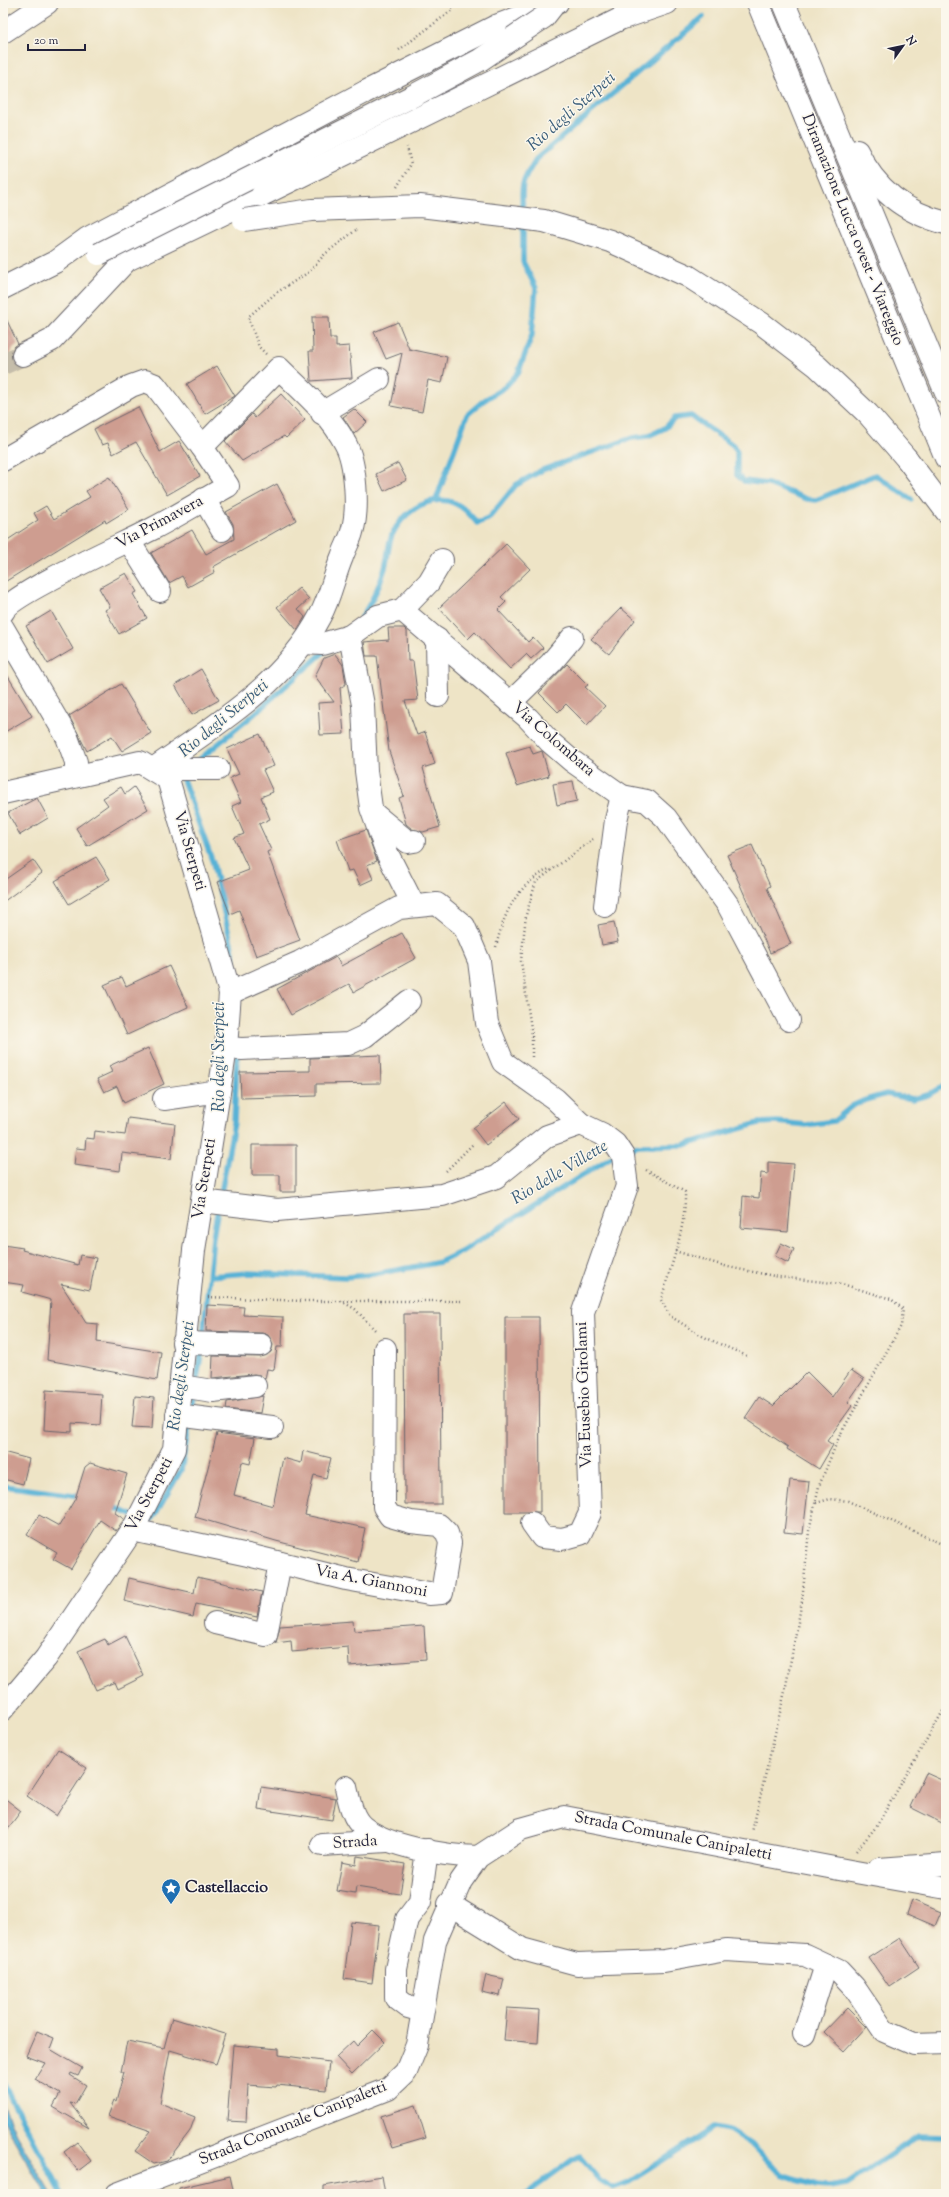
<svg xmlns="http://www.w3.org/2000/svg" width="949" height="2197" font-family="'Sorts Mill Goudy',serif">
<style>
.water{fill:#59b2d6;stroke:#3e6a88}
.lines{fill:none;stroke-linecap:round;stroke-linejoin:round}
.stream{stroke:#59b2d6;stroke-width:5.5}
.building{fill:#ce9d90}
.highway-tunnel{stroke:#c5bdaa;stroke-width:22;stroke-dasharray:22 11;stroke-linecap:butt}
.minor-casing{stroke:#69666c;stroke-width:24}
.highway-casing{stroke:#69666c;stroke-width:24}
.path{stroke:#69666c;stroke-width:2.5;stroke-dasharray:1 3;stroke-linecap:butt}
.minor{stroke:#fff;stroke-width:22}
.highway{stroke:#fff;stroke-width:22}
.highway-bridge-casing{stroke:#69666c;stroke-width:24;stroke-linecap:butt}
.highway-bridge{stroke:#fff;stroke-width:22}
.labels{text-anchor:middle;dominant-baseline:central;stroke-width:3;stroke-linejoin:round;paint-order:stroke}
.street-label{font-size:16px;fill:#22223b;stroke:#fbf7ec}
.poi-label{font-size:16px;font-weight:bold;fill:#22223b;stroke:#fbf7ec;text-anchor:start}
.water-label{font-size:17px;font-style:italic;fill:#385c79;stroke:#fbf7ec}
</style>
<rect width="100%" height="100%" fill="#fbf7ec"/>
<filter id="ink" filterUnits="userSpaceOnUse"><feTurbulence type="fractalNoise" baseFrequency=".025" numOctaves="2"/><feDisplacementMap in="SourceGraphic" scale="8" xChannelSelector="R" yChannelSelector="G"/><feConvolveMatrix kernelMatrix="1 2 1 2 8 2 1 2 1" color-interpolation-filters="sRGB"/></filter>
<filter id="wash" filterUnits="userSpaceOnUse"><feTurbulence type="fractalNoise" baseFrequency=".012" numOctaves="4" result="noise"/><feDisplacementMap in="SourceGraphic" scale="16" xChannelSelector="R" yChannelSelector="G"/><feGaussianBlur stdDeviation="0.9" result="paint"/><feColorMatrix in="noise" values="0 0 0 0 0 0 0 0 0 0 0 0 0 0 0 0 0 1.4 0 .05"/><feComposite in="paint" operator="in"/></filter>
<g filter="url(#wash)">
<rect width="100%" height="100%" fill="#eee4c6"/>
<polygon class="water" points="3,2104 16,2134 52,2194 46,2194 3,2121"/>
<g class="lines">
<g class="stream">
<path d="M 523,214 C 521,184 520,185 536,159 L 703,17"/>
<polyline points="436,500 467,415 483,401 505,387 518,373 532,335 536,288 523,262 523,222"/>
<path d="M 362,617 C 372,601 380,586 385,568 C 388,557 388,545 392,535 C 401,515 425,496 448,501 C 461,504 469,513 477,523 L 488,519 L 516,485 L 542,470 L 632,438 L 648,436 L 665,428 L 675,418 L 691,416 L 733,445 L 737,452 L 737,475 L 744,481 L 768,484 L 807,499 L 816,500 L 875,475 L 911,499"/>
<polyline points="195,763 252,716 325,651"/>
<polyline points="181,774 213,863 233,952 234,973"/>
<polyline points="626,1151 638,1146 684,1145 759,1123 777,1122 806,1125 834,1121 852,1106 863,1101 886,1094 913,1099 928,1095 946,1084"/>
<polyline points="220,1199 234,1123 237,1053"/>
<polyline points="210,1276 248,1273 346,1277 368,1275 426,1265 440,1262 461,1252 616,1154"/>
<polyline points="203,1340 213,1237 218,1208"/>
<polyline points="196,1384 202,1349"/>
<polyline points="191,1413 195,1392"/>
<polyline points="3,1486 82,1496"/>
<polyline points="111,1506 134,1516"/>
<polyline points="142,1519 149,1521 153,1518 181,1470 190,1422"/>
<polyline points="3,2083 62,2194"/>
<polyline points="526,2194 572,2160 580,2156 600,2180 613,2188 629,2182 714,2127 729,2130 751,2144 781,2175 817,2186 829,2187 847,2184 918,2136 946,2137"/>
</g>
</g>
<g id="blocks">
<g class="building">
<polygon points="3,312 18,344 13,348 11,354 15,364 3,370"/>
<polygon points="312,317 329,317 330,338 336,338 336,347 349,346 352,378 311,381 309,351 313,351"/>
<polygon points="398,322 409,349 447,357 442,383 428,380 422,412 391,406 402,353 386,359 374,332"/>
<polygon points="217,366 235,396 205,414 187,384"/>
<polygon points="281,394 305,420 286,438 284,436 242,461 225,441 252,414 255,418"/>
<polygon points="138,407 160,452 179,441 200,476 167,495 136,442 113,454 108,443 102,445 94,429"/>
<polygon points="354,409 367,422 354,434 343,417"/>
<polygon points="398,463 407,480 384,491 376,474"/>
<polygon points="109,477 129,509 106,523 105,520 3,583 3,543 38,520 34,513 46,506 54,519 90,497 86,491"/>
<polygon points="277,484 296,520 213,567 215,572 188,587 182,576 169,583 151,553 192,530 206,554 234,539 233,524 226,512"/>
<polygon points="506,544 530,569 501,597 506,602 498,610 528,642 533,637 543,648 531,659 526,654 510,669 475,632 468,639 439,608"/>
<polygon points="126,573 137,592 133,594 147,618 119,634 105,610 110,607 99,588"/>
<polygon points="299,588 309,599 298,609 305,617 297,630 277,607"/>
<polygon points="621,608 635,620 609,654 591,639"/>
<polygon points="51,611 73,649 48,664 26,626"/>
<polygon points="388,628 404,628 407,631 408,661 413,661 418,700 405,701 417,735 425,732 435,764 423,768 440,827 423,832 412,829 406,824 399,798 404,796 389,751 377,656 366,656 364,642 389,640"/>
<polygon points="335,654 343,665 346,684 340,688 344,734 320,735 318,703 334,702 315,676 324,658"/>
<polygon points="567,664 588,685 585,687 605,706 587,725 566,704 558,712 539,693"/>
<polygon points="3,668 32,716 3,733"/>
<polygon points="201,669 219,700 192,715 175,685"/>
<polygon points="121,684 151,733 122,751 112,736 87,751 69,716"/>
<polygon points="260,734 274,766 263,770 273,792 261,797 270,819 259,824 271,850 267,852 300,940 256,956 239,910 230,914 218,882 249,870 234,838 244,834 232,806 241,802 230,778 239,774 227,749"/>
<polygon points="530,746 533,754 542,751 549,776 517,786 506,753"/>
<polygon points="573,781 577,801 557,805 553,784"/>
<polygon points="121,787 125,794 134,787 148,809 87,846 76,828 108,805 103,798"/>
<polygon points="37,798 48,818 20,835 8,813"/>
<polygon points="366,830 377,861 367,865 373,879 360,885 353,870 348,871 337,840"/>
<polygon points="752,845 770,886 767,888 791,944 770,953 727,855"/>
<polygon points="96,857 110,879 69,904 55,881"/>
<polygon points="33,860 42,873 3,902 3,881"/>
<polygon points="614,922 618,942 602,945 598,925"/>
<polygon points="402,933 416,958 354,992 349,984 291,1015 277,989 336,957 341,966"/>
<polygon points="169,966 188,1007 127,1035 104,985 122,977 126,986"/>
<polygon points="148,1048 164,1084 124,1103 117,1086 104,1092 97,1079 112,1072 109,1066"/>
<polygon points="380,1055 381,1083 316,1084 316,1096 241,1098 240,1072 310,1071 310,1058"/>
<polygon points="506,1102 519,1119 486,1145 473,1128"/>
<polygon points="128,1118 175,1124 171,1159 122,1153 120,1171 74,1165 76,1148 85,1149 86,1138 94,1139 95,1131 125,1135"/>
<polygon points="252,1145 296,1145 296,1192 280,1192 280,1175 252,1175"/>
<polygon points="768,1162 794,1164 788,1232 741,1228 743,1196 759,1198 761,1173 768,1174"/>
<polygon points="781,1243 794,1249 788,1263 775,1256"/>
<polygon points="3,1245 23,1248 22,1250 78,1265 80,1255 96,1258 90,1290 61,1284 86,1323 98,1324 97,1342 161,1352 157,1380 47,1360 51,1300 22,1292 24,1285 3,1282"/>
<polygon points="207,1305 244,1307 243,1315 283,1317 282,1347 277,1347 274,1370 267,1369 265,1379 260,1375 254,1374 212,1378 213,1356 261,1357 271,1352 273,1345 268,1335 262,1333 206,1331"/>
<polygon points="404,1314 440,1314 441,1504 405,1504"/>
<polygon points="505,1317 539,1317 540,1512 505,1512"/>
<polygon points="851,1370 864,1379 848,1402 852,1406 827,1441 833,1445 819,1469 787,1449 788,1447 745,1418 759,1397 773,1406 807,1372 832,1397"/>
<polygon points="46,1390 102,1394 100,1425 72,1423 72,1432 44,1430"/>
<polygon points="135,1396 154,1398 152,1428 132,1427"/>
<polygon points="263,1396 260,1413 226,1409 227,1402"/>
<polygon points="217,1433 255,1438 250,1464 242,1462 234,1495 273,1506 283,1458 301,1463 303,1451 331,1458 326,1478 314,1475 305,1515 365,1528 358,1562 276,1541 195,1517"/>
<polygon points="3,1452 29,1459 23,1484 3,1479"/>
<polygon points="90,1463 127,1474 115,1513 124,1519 116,1531 100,1520 71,1569 53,1559 57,1553 27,1535 39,1515 59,1526 75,1499 85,1467"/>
<polygon points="790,1480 809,1482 803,1534 784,1532"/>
<polygon points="197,1577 262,1592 257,1617 196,1604 193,1617 124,1601 129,1578 194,1593"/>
<polygon points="353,1621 354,1631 424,1626 426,1660 349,1666 348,1647 292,1652 291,1641 276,1643 280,1626"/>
<polygon points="125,1636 144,1676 118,1689 115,1682 96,1690 78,1651 105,1639 108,1645"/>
<polygon points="58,1749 87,1768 56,1816 27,1796"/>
<polygon points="926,1773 946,1782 946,1825 910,1807"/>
<polygon points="261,1787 336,1798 332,1820 258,1809"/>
<polygon points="3,1797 21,1811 3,1835"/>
<polygon points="357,1856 405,1864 400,1894 356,1887 355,1894 337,1891 342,1862 356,1865"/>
<polygon points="912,1900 941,1912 935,1926 907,1914"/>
<polygon points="351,1922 379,1925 372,1983 344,1979"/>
<polygon points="900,1938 919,1967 889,1987 869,1958"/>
<polygon points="486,1975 504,1979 500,1996 482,1992"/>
<polygon points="507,2008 540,2010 538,2043 504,2040"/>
<polygon points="847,2008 866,2027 844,2051 824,2032"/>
<polygon points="172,2018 225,2034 222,2044 223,2044 216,2064 170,2050 160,2103 195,2117 190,2131 167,2161 154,2164 135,2151 151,2131 108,2116 114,2101 116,2102 124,2072 121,2072 127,2041 164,2048"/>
<polygon points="373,2030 385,2042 352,2074 336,2057 353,2041 357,2046"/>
<polygon points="37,2031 54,2038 50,2049 82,2068 78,2076 71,2073 70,2075 86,2085 75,2104 70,2103 89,2128 53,2107 60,2094 35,2079 45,2063 26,2056"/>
<polygon points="233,2045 279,2049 279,2055 329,2062 326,2090 277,2085 276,2087 248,2085 246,2122 227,2121"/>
<polygon points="416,2105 426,2138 392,2148 381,2116"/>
<polygon points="77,2142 91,2161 78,2171 64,2152"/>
<polygon points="230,2176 234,2194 179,2194 179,2188"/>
<polygon points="382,2176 385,2194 324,2194 324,2186"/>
</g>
</g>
</g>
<g filter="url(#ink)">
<use href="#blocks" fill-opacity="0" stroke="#69666c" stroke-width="1"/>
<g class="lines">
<polyline class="highway-tunnel" points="3,364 23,355"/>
<g class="minor-casing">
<g id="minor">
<polyline points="3,32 47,3"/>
<polyline points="322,413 379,379"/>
<path d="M 3,460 L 131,386 L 145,381 L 155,385 L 202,447 L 228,486 C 203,500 179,515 154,528 C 128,542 12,593 3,612"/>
<polyline points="204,499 222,530"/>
<polyline points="129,541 160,591"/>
<polyline points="402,610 429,582 442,560"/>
<polyline points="3,628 67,737 76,762 76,776"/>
<polyline points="350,636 363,705 366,771 371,808 387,853 414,906"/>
<polyline points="437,639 438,696"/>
<polyline points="304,643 322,644 350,636 378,616 402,610 528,718 550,742 572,761 622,796 647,801 666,818 728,905 789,1020"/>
<polyline points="510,703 551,663 572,638"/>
<path d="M 153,769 C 214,726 284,685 320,616 C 330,598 334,576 342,557 C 345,548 350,540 352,532 C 359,510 356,462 345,443 C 330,414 302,391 279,368 L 202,447"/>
<polyline points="153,769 218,769"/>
<polyline points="3,793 140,762 168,779 230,993 226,1048 194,1250 174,1449 133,1529 46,1658 3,1709"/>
<polyline points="374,814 408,842 414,841"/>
<polyline points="605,906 616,820 622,796"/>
<polyline points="230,993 300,962 399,908 437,904 464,926 479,961 487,1023 503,1062 555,1099 581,1124"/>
<polyline points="226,1048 242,1049 348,1044 365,1036 409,1001"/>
<polyline points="164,1099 219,1091"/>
<polyline points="202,1201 277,1210 442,1195 496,1177 547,1136 581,1124 602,1134 615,1144 623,1156 627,1186 583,1312 590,1513 580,1534 562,1539 542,1537 532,1523"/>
<polyline points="183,1343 261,1345"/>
<polyline points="180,1386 213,1391 255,1386"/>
<polyline points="177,1415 272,1427"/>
<polyline points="132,1530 248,1555 346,1579 429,1594 442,1593 450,1543 447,1533 439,1525 411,1522 390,1516 384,1507 385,1349"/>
<polyline points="215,1623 266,1635 280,1563"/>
<path d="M 346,1787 C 349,1800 352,1818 363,1827 C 388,1847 446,1856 478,1857"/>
<polyline points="322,1845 387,1841"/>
<polyline points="879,1869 946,1864"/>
<polyline points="449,1904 522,1949 577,1964 664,1961 726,1950 805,1955 839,1971 854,1987 884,2031 914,2044 946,2043"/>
<polyline points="422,2011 408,2007 396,1998 396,1969 407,1919 420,1902 427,1850"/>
<polyline points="804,2034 826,1965"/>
<polyline points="117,2194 388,2089 406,2072 417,2045 435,1941 461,1881 478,1857 521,1829 564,1817 850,1871 946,1888"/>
</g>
</g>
<g class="highway-casing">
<g id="highway">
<polyline points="758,3 946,458"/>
<polyline points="784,3 946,393"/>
<polyline points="620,19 667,3"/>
<polyline points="496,26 557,3"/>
<path d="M 857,151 C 875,189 905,213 946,223"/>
<polyline points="3,288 55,262 88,238 365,92"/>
<polyline points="23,355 52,340 127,260 262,195"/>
<polyline points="907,459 946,511"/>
</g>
</g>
<g class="path">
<polyline points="399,50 451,11 454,3"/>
<polyline points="397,187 411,164 407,147"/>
<polyline points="266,354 259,347 248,317 276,293 309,272 325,254 356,230"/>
<path d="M 496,947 C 504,911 518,884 551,868"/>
<polyline points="532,1057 532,1035 521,961 526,915 536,882 593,839"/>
<path d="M 646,1170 L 685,1192 C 686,1229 671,1265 661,1300 L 670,1316 L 702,1336 L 749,1357"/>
<polyline points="446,1171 474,1143"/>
<polyline points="675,1251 728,1267 779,1277 842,1284 891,1299 903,1309 901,1326 839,1437 819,1486 809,1531 802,1601 785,1691 752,1832"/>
<polyline points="208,1297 302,1301 462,1301"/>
<polyline points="341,1301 355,1309 376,1331"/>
<polyline points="816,1503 830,1499 848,1501 946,1546"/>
<polyline points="856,1851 876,1827 946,1706"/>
</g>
<use href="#minor" class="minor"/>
<use href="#highway" class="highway"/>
<g class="highway-bridge-casing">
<g id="highway-bridge">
<polyline points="365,92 496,26"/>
<polyline points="262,195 620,19"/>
<polyline points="244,220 312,210 420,206 544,221 610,241 688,276 761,323 817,366 868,414 907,459"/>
<polyline points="99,254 411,97 480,60 544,17 555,3"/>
</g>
</g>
<use href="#highway-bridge" class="highway-bridge"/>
</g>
</g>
<defs>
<g id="sight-pin" transform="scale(1)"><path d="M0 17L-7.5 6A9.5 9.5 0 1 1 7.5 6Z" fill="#1f6fb2" stroke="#fbf7ec"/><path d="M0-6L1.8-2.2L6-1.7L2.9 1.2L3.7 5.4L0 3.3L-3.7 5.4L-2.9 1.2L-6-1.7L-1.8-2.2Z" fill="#fff"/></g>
</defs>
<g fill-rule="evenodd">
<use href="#sight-pin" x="171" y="1888"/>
</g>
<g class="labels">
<g class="street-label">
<text transform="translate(852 230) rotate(68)">Diramazione Lucca ovest - Viareggio</text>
<text transform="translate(160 523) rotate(-28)">Via Primavera</text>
<text transform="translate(553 740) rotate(41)">Via Colombara</text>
<text transform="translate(189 851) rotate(74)">Via Sterpeti</text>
<text transform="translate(205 1179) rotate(-81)">Via Sterpeti</text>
<text transform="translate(585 1395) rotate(-92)">Via Eusebio Girolami</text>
<text transform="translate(150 1495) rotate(-62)">Via Sterpeti</text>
<text transform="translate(371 1582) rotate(11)">Via A. Giannoni</text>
<text transform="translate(673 1837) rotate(11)">Strada Comunale Canipaletti</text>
<text transform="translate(355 1843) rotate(-4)">Strada</text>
<text transform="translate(293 2124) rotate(-22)">Strada Comunale Canipaletti</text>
</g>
<g class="poi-label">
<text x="185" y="1888">Castellaccio</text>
</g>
<g class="water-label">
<text transform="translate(572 112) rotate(-41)">Rio degli Sterpeti</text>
<text transform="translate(224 719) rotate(-40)">Rio degli Sterpeti</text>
<text transform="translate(220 1057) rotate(-90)">Rio degli Sterpeti</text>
<text transform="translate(560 1173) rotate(-31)">Rio delle Villette</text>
<text transform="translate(182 1376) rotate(-82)">Rio degli Sterpeti</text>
</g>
</g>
<rect width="949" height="2197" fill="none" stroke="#fbf7ec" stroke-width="16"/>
<g transform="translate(903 46) rotate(57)" stroke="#fbf7ec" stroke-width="3" paint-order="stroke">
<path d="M0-3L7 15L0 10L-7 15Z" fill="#22223b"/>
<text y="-6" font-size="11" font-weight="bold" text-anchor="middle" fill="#22223b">N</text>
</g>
<path d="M28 44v6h57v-6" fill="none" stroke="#22223b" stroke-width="2"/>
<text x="34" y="44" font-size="12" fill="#22223b" stroke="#fbf7ec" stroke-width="3" paint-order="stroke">20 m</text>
</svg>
